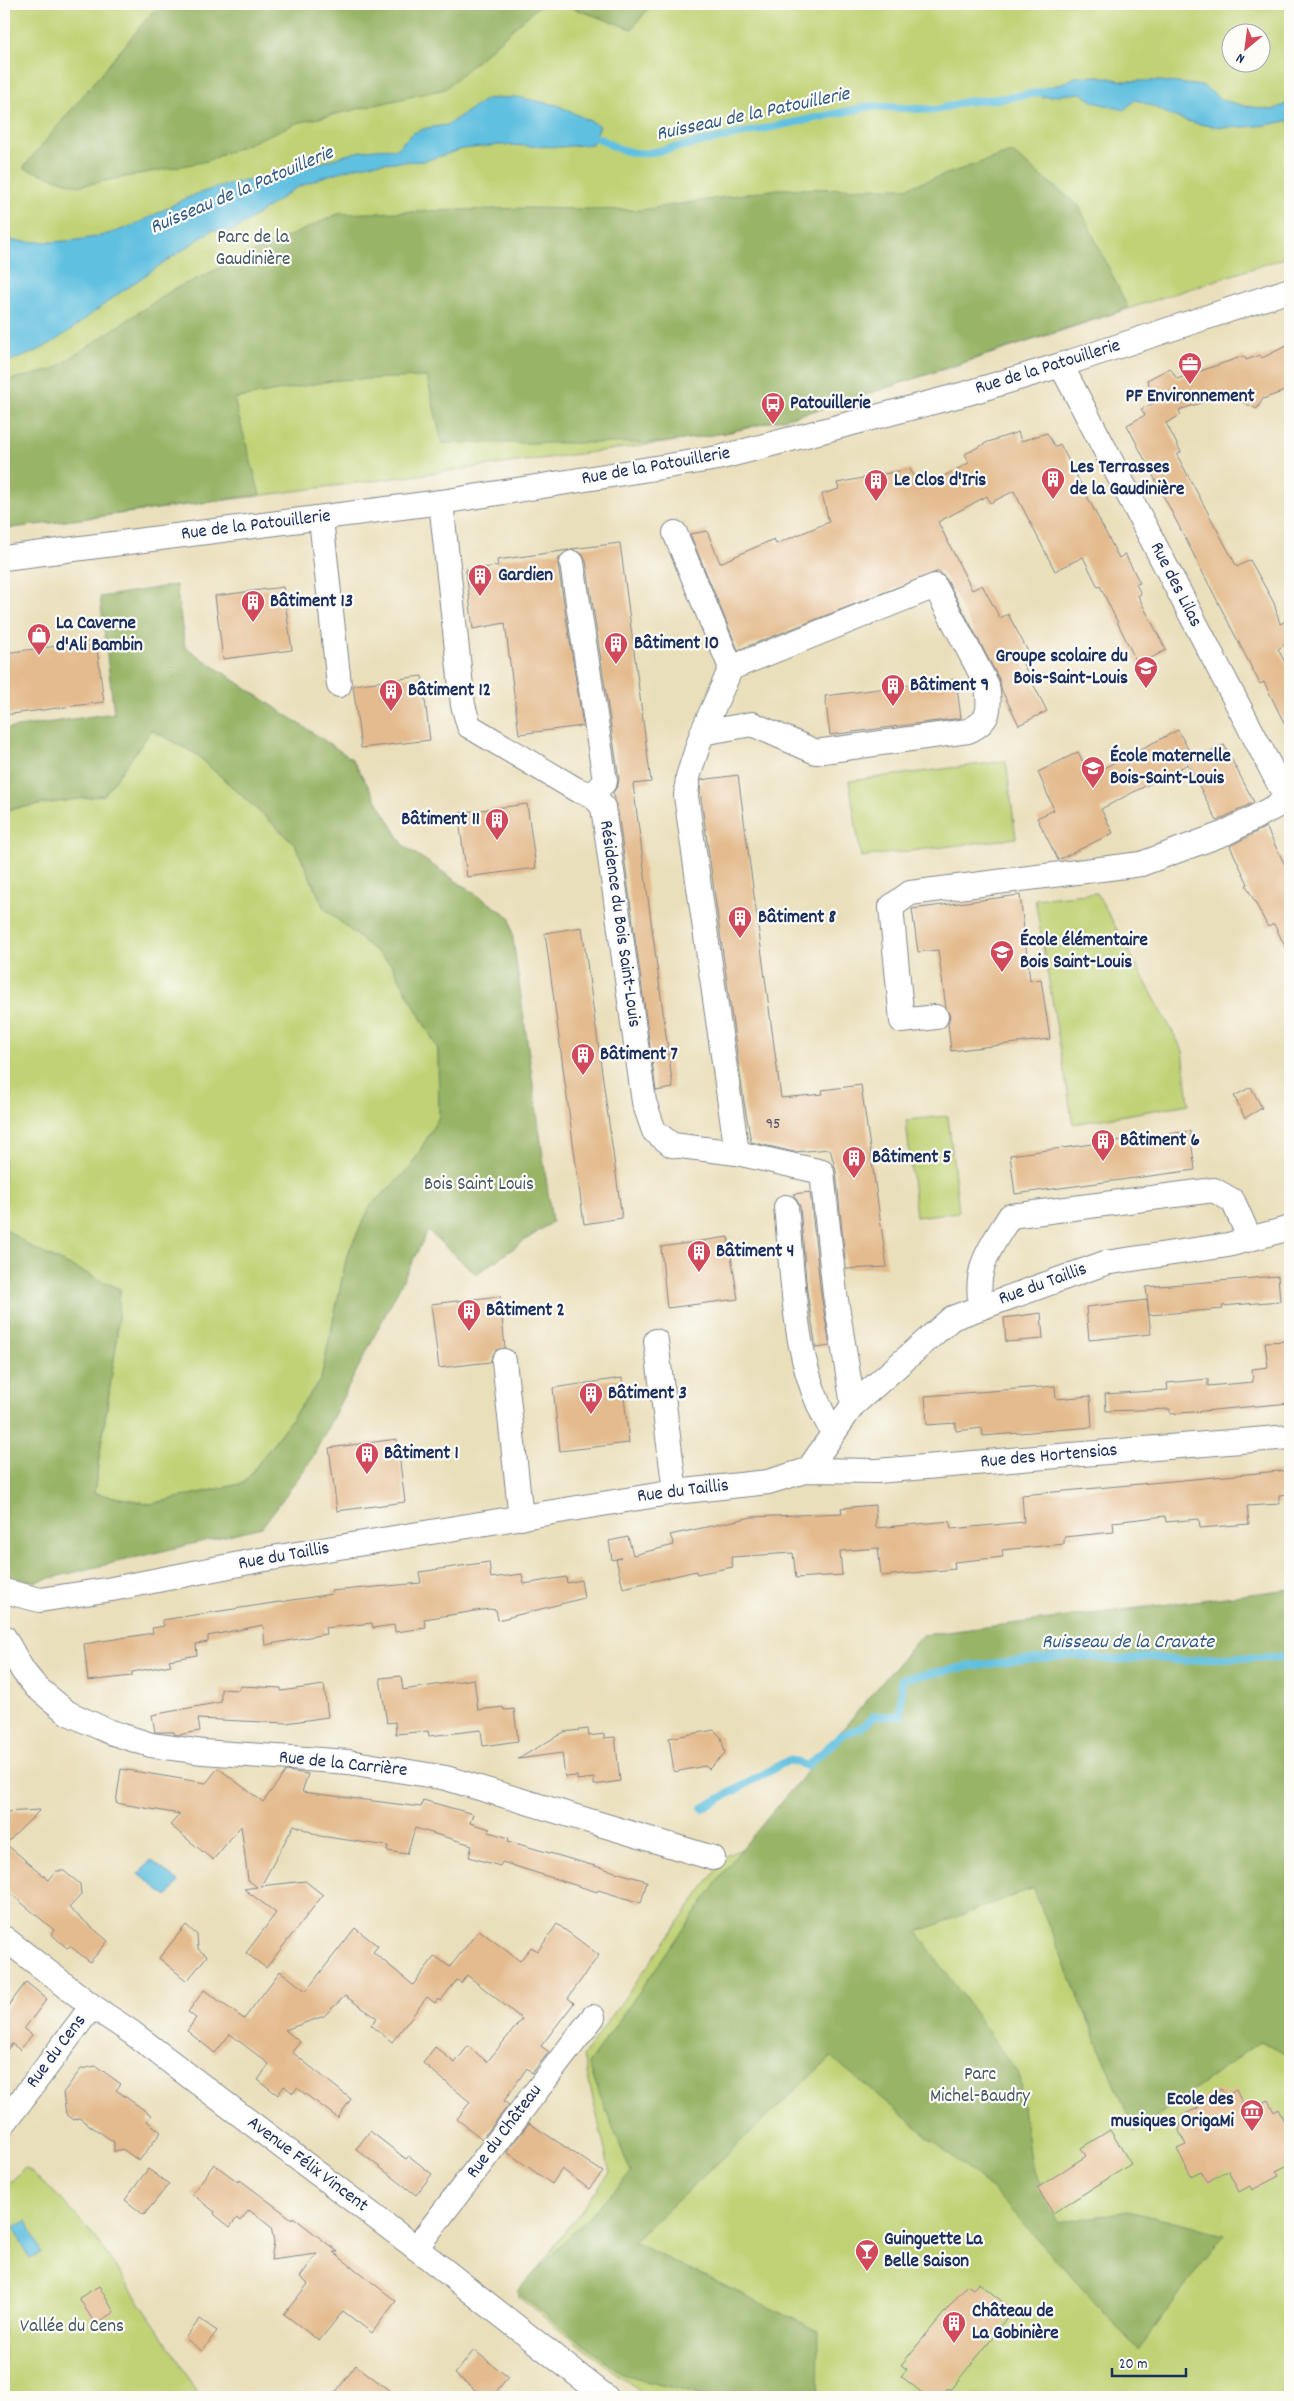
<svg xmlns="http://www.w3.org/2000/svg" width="1294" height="2401" font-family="Dekko,sans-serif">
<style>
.green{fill:#c0d275;stroke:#6e806a;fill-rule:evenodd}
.forest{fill:#98b466;stroke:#5a7262}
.water{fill:#61c0e0;stroke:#3e789f}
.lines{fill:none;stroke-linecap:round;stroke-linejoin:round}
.stream{stroke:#61c0e0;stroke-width:8}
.building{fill:#e4bb8e}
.minor-casing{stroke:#82878c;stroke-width:26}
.minor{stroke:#fff;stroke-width:24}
.labels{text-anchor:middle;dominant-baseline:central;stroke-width:4.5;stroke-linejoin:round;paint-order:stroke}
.number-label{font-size:16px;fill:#4d526a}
.park-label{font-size:19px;fill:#445864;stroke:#fdfcf7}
.street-label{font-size:19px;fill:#1b2f5e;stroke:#fdfcf7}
.poi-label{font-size:19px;font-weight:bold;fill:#1b2f5e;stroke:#fdfcf7;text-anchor:start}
.water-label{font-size:20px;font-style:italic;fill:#305a85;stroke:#fdfcf7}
</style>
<rect width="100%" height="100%" fill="#fdfcf7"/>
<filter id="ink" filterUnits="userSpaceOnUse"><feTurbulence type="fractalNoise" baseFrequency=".02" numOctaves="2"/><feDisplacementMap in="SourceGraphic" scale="10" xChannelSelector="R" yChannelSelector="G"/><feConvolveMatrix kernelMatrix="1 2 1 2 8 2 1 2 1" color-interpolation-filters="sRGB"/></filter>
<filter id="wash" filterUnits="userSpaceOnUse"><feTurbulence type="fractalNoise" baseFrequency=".0096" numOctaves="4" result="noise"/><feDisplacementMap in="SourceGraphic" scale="20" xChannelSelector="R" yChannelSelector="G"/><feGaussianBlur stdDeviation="1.12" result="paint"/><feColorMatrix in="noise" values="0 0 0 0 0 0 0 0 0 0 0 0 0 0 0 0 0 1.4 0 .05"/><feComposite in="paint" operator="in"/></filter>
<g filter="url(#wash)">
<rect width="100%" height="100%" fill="#eadfbb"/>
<g class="green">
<path d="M 4,4 L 1290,4 L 1290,256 L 825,408 L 730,432 L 663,443 L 4,529 ZM 1232,32 L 1262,32 L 1262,62 L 1232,62 Z"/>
<polygon points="152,730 196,754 295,844 324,908 392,965 438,1049 439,1117 410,1168 371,1205 347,1255 321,1379 244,1483 151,1504 94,1493 116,1346 120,1289 34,1249 4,1228 4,810 104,795"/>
<polygon points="1006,761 1016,838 861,857 849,781"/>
<polygon points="1097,893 1183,1051 1189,1104 1073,1124 1035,899"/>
<polygon points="948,1116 959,1212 916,1217 906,1120"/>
<polygon points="1290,1707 1290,2397 647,2397 517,2296 610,2172 583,2056 727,1855 922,1774"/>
<polygon points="25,2167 58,2196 95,2237 174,2353 199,2397 4,2397 4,2186 13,2180"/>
</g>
<g class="forest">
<polygon points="159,4 541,4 445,89 297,123 207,161 79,186 23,168"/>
<polygon points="561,4 652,4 632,29"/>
<polygon points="1011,152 1079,206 1128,308 825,408 730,432 663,443 442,443 427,377 336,380 234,399 260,495 4,529 4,381 53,370 172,290 338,214 526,208 641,210 778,189 906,188"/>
<polygon points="176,585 185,647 352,759 404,846 510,917 552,1222 476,1274 428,1231 310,1462 262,1527 34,1582 18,1579 4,1574 4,1228 34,1249 120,1289 116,1346 94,1493 151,1504 244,1483 321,1379 347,1255 371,1205 410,1168 439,1117 438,1049 392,965 324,908 295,844 196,754 152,730 104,795 4,810 4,729 114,713 100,597"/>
<polygon points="1290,1589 1290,2056 1260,2042 1135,2132 1033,1888 917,1932 1019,2075 1030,2161 1058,2223 1128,2211 1224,2234 1138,2350 992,2189 831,2057 633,2242 819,2331 818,2397 708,2397 626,2376 516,2292 631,2173 588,2064 734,1858 922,1635"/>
</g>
<g class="water">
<path d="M 1099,76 L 1123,81 L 1160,81 L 1203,86 L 1222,100 L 1245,106 L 1273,110 L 1290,102 L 1290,120 C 1256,129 1212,131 1178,118 C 1163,112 1151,104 1135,100 L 1124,110 L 1094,102 L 1081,93 L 1042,97 L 1043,88 L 1062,84 L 1075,77 Z"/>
<path d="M 516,97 L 557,105 L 600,126 L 592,144 L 560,147 L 500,145 L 463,149 L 424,161 L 376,163 L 356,167 L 320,178 L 294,189 L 235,230 L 225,232 L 212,230 C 179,253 146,274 114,297 C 78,323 49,353 4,362 L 4,240 C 47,244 90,243 131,226 C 155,216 176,201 200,193 C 235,180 272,176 307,167 C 338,158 364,146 396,149 L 413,133 L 427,128 L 447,125 L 486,99 Z"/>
<polygon points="151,1860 179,1882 167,1897 139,1874"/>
<polygon points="27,2221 41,2253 29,2258 14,2227"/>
</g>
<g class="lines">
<g class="stream">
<path d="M 588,137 C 600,136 607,144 617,148 C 627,152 639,154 649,153 L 872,106 L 936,110 L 964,102 L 1006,98 L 1053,90"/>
<polyline points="703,1808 789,1760 807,1766 842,1735 862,1727 874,1716 900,1716 902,1679 970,1666 1074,1655 1114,1660 1150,1657 1184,1661 1211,1658 1290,1657"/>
</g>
</g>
<g id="blocks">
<g class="building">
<polygon points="1290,344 1290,389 1263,399 1257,409 1226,395 1179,410 1181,415 1166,423 1181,452 1177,455 1237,567 1250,560 1274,603 1280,624 1290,619 1290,642 1278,649 1290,672 1290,735 1264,682 1260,684 1127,425 1145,415 1141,409 1154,403 1152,398 1155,396 1147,380 1170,368 1177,379 1244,356 1246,360 1260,355 1262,358"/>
<polygon points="1018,432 1021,441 1047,433 1055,447 1060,444 1119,558 1125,554 1140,583 1136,584 1141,594 1138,596 1166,650 1138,665 1100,586 1098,587 1083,557 1055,571 1014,491 990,503 987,496 938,522 972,590 982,585 1000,618 1008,614 1032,659 1023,664 1047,711 1019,725 1002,691 999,679 947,580 939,571 738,650 690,534 707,531 720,563 774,539 776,544 829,522 822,494 839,489 837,483 910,469 920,488 969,463 965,454 988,442"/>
<polygon points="620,543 651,782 633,784 673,1088 656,1091 617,805 613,793 618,785 619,779 586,561 582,554 571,549"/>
<polygon points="569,550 559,558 558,565 583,726 519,734 505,623 473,629 466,570 498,566 497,560"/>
<polygon points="283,587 292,650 223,659 215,596"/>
<polygon points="96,641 104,702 4,715 4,653"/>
<polygon points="422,676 430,740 361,748 353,685"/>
<polygon points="956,679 961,718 830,735 825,696"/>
<polygon points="1178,730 1194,760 1224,745 1254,802 1217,821 1188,764 1101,809 1113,833 1058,860 1037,818 1054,810 1038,772 1078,752 1090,775"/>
<polygon points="738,775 781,1098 823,1094 822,1090 861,1085 887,1267 846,1269 836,1171 830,1149 794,1152 751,1142 744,1102 700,791 701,780"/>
<polygon points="527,804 536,868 467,877 458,813"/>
<polygon points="1266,827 1285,865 1290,862 1290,956 1274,924 1268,927 1246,885 1248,884 1230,846"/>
<polygon points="1020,895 1030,981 1041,979 1050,1039 951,1051 948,1024 950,1015 946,1008 938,950 918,952 912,909"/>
<polygon points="582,927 622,1218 584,1224 545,933"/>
<polygon points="1251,1087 1262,1108 1245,1118 1234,1096"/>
<polygon points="1190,1131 1195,1170 1015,1194 1010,1155"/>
<polygon points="810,1192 821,1295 830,1346 816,1348 807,1292 800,1206 793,1194"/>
<polygon points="728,1237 738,1299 667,1308 661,1247"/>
<polygon points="1278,1276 1280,1301 1222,1306 1223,1309 1149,1315 1146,1287"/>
<polygon points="500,1296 505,1348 496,1350 490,1362 439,1368 431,1304"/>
<polygon points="1147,1300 1151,1334 1089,1340 1086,1307"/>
<polygon points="1041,1313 1043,1339 1006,1342 1004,1318"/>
<polygon points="1290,1341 1290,1403 1170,1414 1170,1409 1106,1411 1105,1394 1168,1390 1167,1383 1208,1379 1208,1386 1253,1382 1252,1369 1268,1367 1265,1342"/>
<polygon points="622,1378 629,1443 560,1451 553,1388"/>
<polygon points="1055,1386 1056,1399 1090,1396 1092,1427 983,1436 982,1428 956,1431 956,1423 927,1425 925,1396"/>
<polygon points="397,1439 405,1502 337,1511 329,1448"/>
<polygon points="1290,1470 1290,1494 1279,1495 1280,1504 1247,1506 1249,1524 1200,1528 1199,1519 1166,1522 1165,1516 1113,1522 1114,1532 1064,1537 1064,1544 1002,1550 1003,1557 954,1562 955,1569 881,1576 878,1548 840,1551 842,1575 796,1578 793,1553 731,1557 733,1567 697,1574 696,1571 623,1588 616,1559 621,1558 612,1560 609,1541 628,1537 633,1555 674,1545 670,1535 752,1517 842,1513 841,1508 875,1505 876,1528 950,1521 951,1529 1024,1522 1022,1495"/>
<polygon points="489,1562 491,1578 522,1574 524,1584 566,1577 567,1583 581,1580 584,1598 498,1620 496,1610 489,1609 424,1619 426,1628 395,1632 394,1625 373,1628 372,1623 325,1628 326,1634 265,1645 263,1625 208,1636 208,1642 196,1644 197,1655 169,1660 171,1665 132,1672 132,1676 88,1681 84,1644 153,1633 152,1628 164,1626 162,1620 332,1594 331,1591 421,1583 419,1572"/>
<polygon points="401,1676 403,1690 474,1679 478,1710 503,1707 504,1710 514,1709 518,1741 483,1746 481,1730 429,1736 428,1731 396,1734 395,1722 387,1723 380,1678"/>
<polygon points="324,1685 328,1717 286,1723 198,1719 200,1731 178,1735 174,1734 174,1732 155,1732 152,1715 221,1702 221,1689 238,1690 241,1686 281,1688 281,1691"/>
<polygon points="588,1729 589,1736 604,1734 604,1738 615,1737 620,1781 594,1785 594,1778 577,1780 577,1776 565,1777 562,1753 518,1759 564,1732"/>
<polygon points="714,1730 721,1737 725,1753 709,1769 705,1766 674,1772 669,1738"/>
<polygon points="218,1768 263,1802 286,1771 308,1774 302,1792 421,1807 423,1800 473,1814 470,1823 490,1829 489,1832 509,1838 508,1841 647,1881 641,1903 598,1890 597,1892 502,1862 500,1866 469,1857 472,1845 415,1828 407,1854 387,1851 388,1846 320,1836 294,1825 261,1886 305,1881 323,1895 266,1968 246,1953 276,1913 244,1889 257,1887 248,1880 241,1826 213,1860 170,1825 180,1814 116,1803 121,1769 206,1783"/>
<polygon points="40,1810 6,1844 49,1880 56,1871 64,1871 80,1884 81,1895 69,1908 108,1941 90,1962 70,1946 67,1948 51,1934 54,1930 4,1888 4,1812"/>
<polygon points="557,1924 599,1955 568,1998 574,2003 541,2046 549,2052 532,2073 527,2068 504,2101 509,2105 482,2139 457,2119 470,2102 423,2063 435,2047 455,2063 468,2046 487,2062 522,2019 467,1975 461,1983 457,1980 440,2001 438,1999 435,2003 427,1997 392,2042 371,2025 377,2018 345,1996 324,2016 285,2030 300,2042 292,2052 351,2099 338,2118 297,2088 293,2093 284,2086 278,2095 258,2080 269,2064 230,2034 215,2053 187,2031 196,2018 188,2012 204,1990 244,2019 280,1971 306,1991 355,1928 378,1946 373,1952 413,1985 435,1956 450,1967 479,1930 520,1961 531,1947 538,1951"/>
<polygon points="186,1925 197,1935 198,1949 207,1956 187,1981 159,1958"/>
<polygon points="26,1982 47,1999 24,2029 32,2035 20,2050 12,2044 4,2054 4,2012"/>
<polygon points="96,2066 121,2084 116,2090 151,2115 147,2121 161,2132 139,2161 124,2150 114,2152 114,2142 79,2118 74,2120 66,2114 63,2093 81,2069"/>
<polygon points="1221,2089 1225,2096 1236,2090 1246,2111 1268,2100 1274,2112 1278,2109 1290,2133 1290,2164 1276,2171 1279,2176 1252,2190 1250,2186 1239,2192 1228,2170 1207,2182 1201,2171 1191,2176 1177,2149 1186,2145 1179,2131 1183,2115 1198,2108 1195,2102"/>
<polygon points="529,2123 603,2172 589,2189 562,2169 552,2184 507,2152"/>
<polygon points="1110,2130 1131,2164 1053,2213 1037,2188 1086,2156 1081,2148"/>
<polygon points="370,2131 406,2159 409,2156 432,2174 416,2195 356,2149"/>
<polygon points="214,2164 238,2182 240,2180 292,2219 293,2217 338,2252 333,2252 396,2301 372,2333 343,2311 319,2341 284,2314 308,2284 300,2277 317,2254 271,2260 274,2242 271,2227 249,2210 240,2221 237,2218 230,2227 214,2214 215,2212 192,2194"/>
<polygon points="148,2169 169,2184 144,2215 125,2200"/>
<polygon points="979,2283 1013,2310 1000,2326 1001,2328 950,2390 948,2388 941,2397 927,2397 901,2376 907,2369 901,2365 967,2285 973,2289"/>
<polygon points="99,2286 114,2312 95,2324 79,2298"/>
<polygon points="200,2319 217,2331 202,2351 185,2338"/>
<polygon points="474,2350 508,2377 492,2397 484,2397 455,2374"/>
<polygon points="356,2365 398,2397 332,2397"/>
</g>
</g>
</g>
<g filter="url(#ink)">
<use href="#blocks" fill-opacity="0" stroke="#82878c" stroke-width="1"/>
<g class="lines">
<g class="minor-casing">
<g id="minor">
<polyline points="1061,365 1290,805"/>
<polyline points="441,502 463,705 469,726 577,790 592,795 603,807 644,1102 654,1131 672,1145 737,1153 822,1172 835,1294 853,1405"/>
<polyline points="321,519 339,685"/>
<polyline points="675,533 731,668"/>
<polyline points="4,558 441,502 718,458 968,393 1061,365 1290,290"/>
<polyline points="572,563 605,781 592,795"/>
<path d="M 702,733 L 731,668 L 935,586 L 987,685 C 990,708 991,721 968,731 L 816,752 L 752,724 L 702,733 L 688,777 L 686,796 L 737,1153"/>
<polyline points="936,1017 902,1021 891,907 910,893 1141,864 1225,833 1288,800"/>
<path d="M 786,1207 C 794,1282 792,1366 833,1432"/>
<path d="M 981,1307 C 974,1267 990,1248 1010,1216 L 1214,1190 L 1233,1201 L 1245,1228 L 1247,1240"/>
<polyline points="656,1341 675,1492"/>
<polyline points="504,1361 521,1518"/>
<polyline points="808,1470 853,1405 952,1318 1105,1263 1228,1245 1290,1228"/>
<polyline points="4,1591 40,1600 112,1589 260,1560 675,1492 768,1482 808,1470 877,1471 1290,1437"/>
<polyline points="4,1637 23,1671 36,1687 68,1713 110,1732 151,1745 203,1752 349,1762 446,1778 713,1858"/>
<polyline points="4,1938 92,2006 131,2032 416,2248 606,2397"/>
<polyline points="5,2122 92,2006"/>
<polyline points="416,2248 593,2017"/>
</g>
</g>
<use href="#minor" class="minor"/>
</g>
</g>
<defs>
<g id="office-pin" transform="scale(1.25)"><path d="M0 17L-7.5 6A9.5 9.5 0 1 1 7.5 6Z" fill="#d1495b" stroke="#fdfcf7"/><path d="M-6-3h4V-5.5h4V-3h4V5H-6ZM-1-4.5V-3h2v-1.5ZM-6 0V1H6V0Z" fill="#fff"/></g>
<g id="bus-pin" transform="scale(1.25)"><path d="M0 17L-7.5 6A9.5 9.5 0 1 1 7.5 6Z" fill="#d1495b" stroke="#fdfcf7"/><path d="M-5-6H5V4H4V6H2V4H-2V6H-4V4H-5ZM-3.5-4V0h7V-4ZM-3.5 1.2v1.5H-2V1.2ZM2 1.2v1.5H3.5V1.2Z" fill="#fff"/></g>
<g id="building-pin" transform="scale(1.25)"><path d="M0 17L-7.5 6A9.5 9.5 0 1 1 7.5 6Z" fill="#d1495b" stroke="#fdfcf7"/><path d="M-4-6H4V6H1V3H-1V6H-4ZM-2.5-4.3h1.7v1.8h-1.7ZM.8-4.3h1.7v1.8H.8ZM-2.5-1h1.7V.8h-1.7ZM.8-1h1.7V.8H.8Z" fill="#fff"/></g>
<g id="shop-pin" transform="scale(1.25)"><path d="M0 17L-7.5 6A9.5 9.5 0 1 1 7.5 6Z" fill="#d1495b" stroke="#fdfcf7"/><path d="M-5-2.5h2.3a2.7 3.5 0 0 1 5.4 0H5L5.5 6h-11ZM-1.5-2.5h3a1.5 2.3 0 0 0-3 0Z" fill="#fff"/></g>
<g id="school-pin" transform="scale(1.25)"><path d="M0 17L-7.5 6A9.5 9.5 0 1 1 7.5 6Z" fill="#d1495b" stroke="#fdfcf7"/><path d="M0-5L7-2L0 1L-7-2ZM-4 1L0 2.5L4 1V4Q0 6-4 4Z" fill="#fff"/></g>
<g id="museum-pin" transform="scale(1.25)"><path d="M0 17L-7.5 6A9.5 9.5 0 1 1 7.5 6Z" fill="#d1495b" stroke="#fdfcf7"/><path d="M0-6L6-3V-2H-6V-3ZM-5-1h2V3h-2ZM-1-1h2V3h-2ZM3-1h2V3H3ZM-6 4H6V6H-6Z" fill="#fff"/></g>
<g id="bar-pin" transform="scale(1.25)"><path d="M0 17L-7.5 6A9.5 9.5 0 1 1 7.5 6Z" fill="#d1495b" stroke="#fdfcf7"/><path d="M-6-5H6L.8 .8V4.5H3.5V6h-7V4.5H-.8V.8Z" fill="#fff"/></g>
</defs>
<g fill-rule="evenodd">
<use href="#office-pin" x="1190" y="364"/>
<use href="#bus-pin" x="773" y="404"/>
<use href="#building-pin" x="1053" y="479"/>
<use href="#building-pin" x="876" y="481"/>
<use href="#building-pin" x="480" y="576"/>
<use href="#building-pin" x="253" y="602"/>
<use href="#shop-pin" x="39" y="635"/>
<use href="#building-pin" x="616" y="644"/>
<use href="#school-pin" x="1146" y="668"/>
<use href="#building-pin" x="893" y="686"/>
<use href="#building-pin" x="391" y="691"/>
<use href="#school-pin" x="1093" y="768"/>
<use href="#building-pin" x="497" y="820"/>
<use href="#building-pin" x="740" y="918"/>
<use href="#school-pin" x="1002" y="952"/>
<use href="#building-pin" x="583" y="1055"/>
<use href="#building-pin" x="1103" y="1141"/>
<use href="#building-pin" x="854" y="1158"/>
<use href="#building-pin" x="699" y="1252"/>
<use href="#building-pin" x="469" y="1311"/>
<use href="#building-pin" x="591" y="1394"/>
<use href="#building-pin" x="367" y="1454"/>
<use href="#museum-pin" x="1252" y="2111"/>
<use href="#bar-pin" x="867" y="2251"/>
<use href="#building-pin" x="954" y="2323"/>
</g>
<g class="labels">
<g class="number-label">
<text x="773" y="1124">95</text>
</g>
<g class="park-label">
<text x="253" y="238">Parc de la<tspan x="253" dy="22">Gaudinière</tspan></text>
<text x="479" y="1185">Bois Saint Louis</text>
<text x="980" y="2075">Parc<tspan x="980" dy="22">Michel-Baudry</tspan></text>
<text x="72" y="2327">Vallée du Cens</text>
</g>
<g class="street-label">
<text transform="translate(1048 368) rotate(-17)">Rue de la Patouillerie</text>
<text transform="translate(656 467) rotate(-10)">Rue de la Patouillerie</text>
<text transform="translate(256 526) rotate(-7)">Rue de la Patouillerie</text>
<text transform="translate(1175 585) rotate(63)">Rue des Lilas</text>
<text transform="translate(619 924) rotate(82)">Résidence du Bois Saint-Louis</text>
<text transform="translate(1043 1285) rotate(-20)">Rue du Taillis</text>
<text transform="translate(1049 1457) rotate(-5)">Rue des Hortensias</text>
<text transform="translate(683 1492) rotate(-7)">Rue du Taillis</text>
<text transform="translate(284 1557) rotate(-10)">Rue du Taillis</text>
<text transform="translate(343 1765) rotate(6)">Rue de la Carrière</text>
<text transform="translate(57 2052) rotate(-53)">Rue du Cens</text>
<text transform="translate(505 2132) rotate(-53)">Rue du Château</text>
<text transform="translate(307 2165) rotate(37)">Avenue Félix Vincent</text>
</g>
<g class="poi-label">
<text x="1190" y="397" text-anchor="middle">PF Environnement</text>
<text x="790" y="404">Patouillerie</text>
<text x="1070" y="468">Les Terrasses<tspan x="1070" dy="22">de la Gaudinière</tspan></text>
<text x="894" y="481">Le Clos d'Iris</text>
<text x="498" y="576">Gardien</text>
<text x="270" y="602">Bâtiment 13</text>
<text x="56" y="624">La Caverne<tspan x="56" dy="22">d'Ali Bambin</tspan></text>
<text x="634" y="644">Bâtiment 10</text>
<text x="1128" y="657" text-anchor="end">Groupe scolaire du<tspan x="1128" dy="22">Bois-Saint-Louis</tspan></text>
<text x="910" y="686">Bâtiment 9</text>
<text x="408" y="691">Bâtiment 12</text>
<text x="1110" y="757">École maternelle<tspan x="1110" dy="22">Bois-Saint-Louis</tspan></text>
<text x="480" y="820" text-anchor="end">Bâtiment 11</text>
<text x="758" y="918">Bâtiment 8</text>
<text x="1020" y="941">École élémentaire<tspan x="1020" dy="22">Bois Saint-Louis</tspan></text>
<text x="600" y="1055">Bâtiment 7</text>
<text x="1120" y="1141">Bâtiment 6</text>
<text x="872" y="1158">Bâtiment 5</text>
<text x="716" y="1252">Bâtiment 4</text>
<text x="486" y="1311">Bâtiment 2</text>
<text x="608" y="1394">Bâtiment 3</text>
<text x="384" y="1454">Bâtiment 1</text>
<text x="1234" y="2100" text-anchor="end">Ecole des<tspan x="1234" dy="22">musiques OrigaMi</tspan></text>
<text x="884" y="2240">Guinguette La<tspan x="884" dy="22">Belle Saison</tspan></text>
<text x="972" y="2312">Château de<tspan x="972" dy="22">La Gobinière</tspan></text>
</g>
<g class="water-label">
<text transform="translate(753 115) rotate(-12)">Ruisseau de la Patouillerie</text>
<text transform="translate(242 191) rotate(-23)">Ruisseau de la Patouillerie</text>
<text x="1128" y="1643">Ruisseau de la Cravate</text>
</g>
</g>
<rect width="1294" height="2401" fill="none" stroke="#fdfcf7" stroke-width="20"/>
<g transform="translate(1246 48) rotate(209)"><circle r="24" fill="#fdfcf7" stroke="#a3aaba"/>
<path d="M0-4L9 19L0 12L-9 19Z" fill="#d1495b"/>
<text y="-8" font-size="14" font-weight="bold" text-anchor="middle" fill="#1b2f5e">N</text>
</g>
<path d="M1112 2368v8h74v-8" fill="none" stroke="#1b2f5e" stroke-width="2.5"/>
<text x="1119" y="2368" font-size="15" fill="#1b2f5e" stroke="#fdfcf7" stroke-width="4" paint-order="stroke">20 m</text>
</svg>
